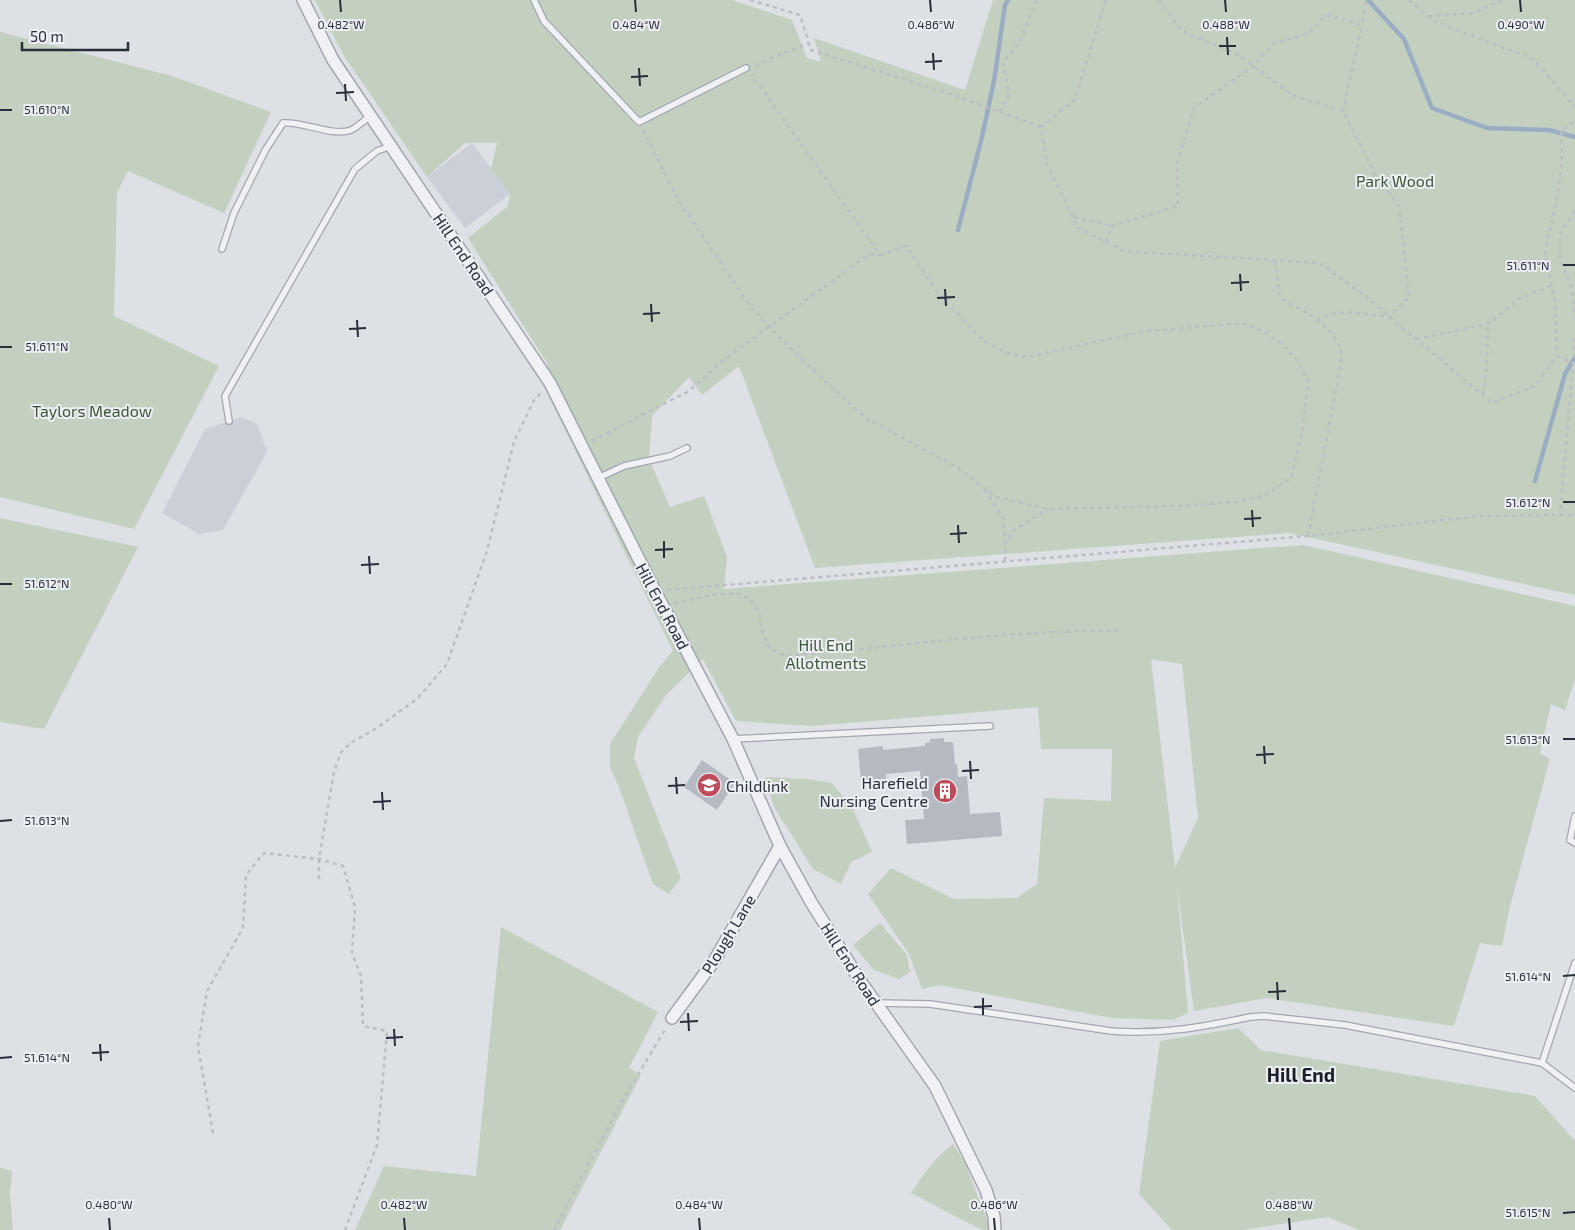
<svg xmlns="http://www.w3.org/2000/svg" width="1575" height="1230" font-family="'Exo 2',sans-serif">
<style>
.built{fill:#cbcfd7}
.green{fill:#c3cfbf;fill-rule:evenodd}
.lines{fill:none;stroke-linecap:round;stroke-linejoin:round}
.stream{stroke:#9badc3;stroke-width:4.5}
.building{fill:#b5b9c2}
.service-casing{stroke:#a3a7af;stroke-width:8}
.minor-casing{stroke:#a3a7af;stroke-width:14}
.path{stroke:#bbbec4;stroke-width:2.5;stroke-dasharray:4 4;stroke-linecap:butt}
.service{stroke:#eff1f4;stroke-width:5.5}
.minor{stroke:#eff1f4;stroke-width:11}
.ticks{fill:none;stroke:#282e3b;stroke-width:2}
.labels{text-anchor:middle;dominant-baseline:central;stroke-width:4;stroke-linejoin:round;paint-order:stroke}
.park-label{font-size:16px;fill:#3c5537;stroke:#eceff3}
.street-label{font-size:16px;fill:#282e3b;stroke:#eceff3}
.poi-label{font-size:16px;fill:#282e3b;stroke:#eceff3;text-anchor:end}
.quarter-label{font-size:19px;font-weight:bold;fill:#1a202b;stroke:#eceff3}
.ticks-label{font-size:12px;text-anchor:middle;fill:#282e3b;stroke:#eceff3;stroke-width:4;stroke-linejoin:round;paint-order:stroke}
</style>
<rect width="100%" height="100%" fill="#dde0e5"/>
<g class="built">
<polygon points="472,143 510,194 465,228 427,177"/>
<polygon points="241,417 257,424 267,452 223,530 199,534 162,513 205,429"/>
</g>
<g class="green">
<path d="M 315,0 L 732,0 L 792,20 L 807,58 L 821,62 L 814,38 L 965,90 L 993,0 L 1575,0 L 1575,595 L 1289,533 L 815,568 L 739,366 L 702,395 L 689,377 L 652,416 L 649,459 L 670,507 L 704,496 L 727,557 L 724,589 L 1303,545 L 1575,606 L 1575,679 L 1565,710 L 1551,704 L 1540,753 L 1550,759 L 1509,910 L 1502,946 L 1480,943 L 1454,1026 L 1267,998 L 1194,1011 L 1177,886 L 1188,1013 L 1173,1020 L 1112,1018 L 939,985 L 922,989 L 909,954 L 868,894 L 891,868 L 954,899 L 1017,898 L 1037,884 L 1044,798 L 1111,801 L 1112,749 L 1041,749 L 1038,707 L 812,726 L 736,721 L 703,659 L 666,695 L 638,737 L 634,758 L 681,878 L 669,894 L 653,884 L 619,787 L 610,768 L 610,744 L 660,666 L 673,651 L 552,403 L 547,363 L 468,238 L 508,206 L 510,194 L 491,169 L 497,143 L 465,143 L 427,177 L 344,56 ZM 1151,659 L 1182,664 L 1198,818 L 1175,868 Z"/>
<polygon points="0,32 172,76 271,112 224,213 128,171 117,193 114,316 219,366 134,529 0,497"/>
<polygon points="0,518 138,547 44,729 0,722"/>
<polygon points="765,777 808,779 832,783 853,809 872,852 851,862 841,884 813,869 774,807"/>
<polygon points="880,923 907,955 910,972 899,979 874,970 853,945"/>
<polygon points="501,927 658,1012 629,1068 641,1075 560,1230 355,1230 384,1166 476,1176"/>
<polygon points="1238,1028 1261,1050 1535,1096 1575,1141 1575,1230 1359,1230 1328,1217 1242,1230 1172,1230 1139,1194 1160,1041"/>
<path d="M 953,1144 L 965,1163 L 991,1230 L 982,1230 L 911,1193 C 923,1175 936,1156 953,1144 Z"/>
<polygon points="0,1168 12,1171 10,1194 13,1230 0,1230"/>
</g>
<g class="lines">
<g class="stream">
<polyline points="1368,0 1404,39 1432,108 1487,128 1549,130 1575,137"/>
<polyline points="958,230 982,137 994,81 1005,5 1008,0"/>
<polyline points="1535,481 1565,374 1575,357"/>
</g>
</g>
<g class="building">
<polygon points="944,738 944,742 953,742 955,764 957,764 958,777 967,776 970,814 1000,812 1002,836 907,844 905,820 924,819 920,771 886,774 886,779 861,781 858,749 883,746 883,750 925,746 925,743 930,742 930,739"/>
<polygon points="702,760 735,783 717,810 684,787"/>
</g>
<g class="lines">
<g class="service-casing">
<g id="service">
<polyline points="534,0 544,21 639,122 746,68"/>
<path d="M 222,249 L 234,213 L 266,149 L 283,123 C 303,121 332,137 351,130 C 358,127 364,120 371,116"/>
<polyline points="229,421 225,396 355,169 377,151 391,146"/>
<polyline points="598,478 624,466 670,456 687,448"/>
<polyline points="733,739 990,726"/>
<polyline points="1575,816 1570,840 1575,843"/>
<path d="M 876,1003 L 930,1004 L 1111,1031 C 1160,1035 1203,1027 1250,1017 L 1264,1016 L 1345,1025 L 1542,1063 L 1575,963"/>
<polyline points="1542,1063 1575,1088"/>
</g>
</g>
<g class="minor-casing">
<g id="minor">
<polyline points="303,0 333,60 550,383 655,591 733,739 780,846 811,902 861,982 935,1086 986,1190 994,1216 995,1230"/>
<polyline points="672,1018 714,961 780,846"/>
</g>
</g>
<g class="path">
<polyline points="750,0 800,15 811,50 951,94 1041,127"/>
<polyline points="1106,0 1075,99 1041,127 1047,164 1078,228 1124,251 1319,263 1359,291 1492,403 1535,386 1557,356 1555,302 1545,254 1559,187 1562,157 1561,131 1575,121"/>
<path d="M 1159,0 L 1182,31 L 1237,54 L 1294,96 L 1343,111 L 1375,174 L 1399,206 L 1409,297 L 1389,317 C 1366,314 1339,308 1317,319"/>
<polyline points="1409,0 1436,22 1533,59 1575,107"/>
<polyline points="1429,16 1474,13 1502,0"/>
<polyline points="755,65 809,43"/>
<polyline points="1343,111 1362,25"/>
<polyline points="1000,112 1009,94 1003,62 1021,40 1036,0"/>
<polyline points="643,130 679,201 752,309 795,353 867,419 955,466 996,497 1049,509 1175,506 1238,502 1264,496 1291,478 1302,433 1308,382 1299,363 1284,346 1264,331 1241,323 1141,332 1027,357 1008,353 984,341 940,296 906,246 880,255 752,75"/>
<polyline points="1575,211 1560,234 1560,260 1572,289 1575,319"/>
<polyline points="1074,217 1112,226"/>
<polyline points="1106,242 1112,226 1178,206 1177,163 1194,108 1253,66 1274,43 1308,34 1326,15 1362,25 1366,0"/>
<path d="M 1275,261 L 1280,298 C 1301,310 1329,322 1340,347 C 1343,353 1340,366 1339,374 L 1308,536"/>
<polyline points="1416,339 1488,324 1519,299 1552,285"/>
<polyline points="1557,356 1573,363"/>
<polyline points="1483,395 1487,366 1488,324"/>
<polyline points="592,441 689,391 721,362 869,254 880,255"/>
<polyline points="985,490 1003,518 1005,542"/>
<polyline points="1560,517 1575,338"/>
<polyline points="1005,561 1005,544 1012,531 1048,509"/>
<polyline points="667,590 1308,536 1478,516 1575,515"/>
<path d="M 674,603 L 712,595 L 738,593 L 750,599 L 759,613 L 762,632 L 769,648 L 785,656 C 896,647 1007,630 1118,631"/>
<polyline points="319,879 319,859 334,772 341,752 352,742 377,728 418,698 447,664 487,551 514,442 534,400 541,393"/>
<polyline points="213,1133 198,1046 207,991 243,928 246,875 264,853 319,859 343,866 355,907 352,953 361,976 363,1026 387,1031 377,1145 345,1230"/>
<polyline points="554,1230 621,1103 666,1028"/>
</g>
<use href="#service" class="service"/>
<use href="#minor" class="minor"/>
</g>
<path class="ticks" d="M 340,0 L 341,12M 635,0 L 636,12M 930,0 L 931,12M 1225,0 L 1226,12M 1520,0 L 1521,12M 1227,37 L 1228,55M 1219,46 L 1236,46M 933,53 L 934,70M 925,62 L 942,61M 639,68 L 640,86M 631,77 L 648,76M 345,84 L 346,101M 336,93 L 354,92M 0,110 L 12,110M 1563,265 L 1575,265M 1240,274 L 1241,291M 1231,283 L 1249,282M 945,289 L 946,306M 937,298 L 955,297M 651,304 L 652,322M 643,314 L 660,313M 357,320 L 358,337M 349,329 L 366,328M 0,347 L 12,347M 1563,502 L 1575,502M 1252,510 L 1253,527M 1244,519 L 1261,518M 958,525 L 959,543M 950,534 L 967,533M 664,541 L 664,558M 655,550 L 673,549M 369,556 L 370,574M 361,565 L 379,564M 0,584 L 12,584M 1563,739 L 1575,739M 1264,746 L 1265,764M 1256,755 L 1274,754M 970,761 L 971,779M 962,771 L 979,770M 676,777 L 677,794M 668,786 L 685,785M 382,792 L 383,810M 373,802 L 391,801M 0,821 L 12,820M 1563,976 L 1575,975M 1277,982 L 1278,1000M 1268,992 L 1286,991M 983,998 L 983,1015M 974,1007 L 992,1006M 688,1013 L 689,1031M 680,1022 L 698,1021M 394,1029 L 395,1046M 386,1038 L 403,1037M 100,1044 L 101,1061M 92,1053 L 109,1052M 0,1058 L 12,1057M 1563,1213 L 1575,1212M 109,1218 L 110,1230M 404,1218 L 405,1230M 699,1218 L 700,1230M 994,1218 L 995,1230M 1289,1218 L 1290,1230"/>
<defs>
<g id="school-disc" transform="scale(1.25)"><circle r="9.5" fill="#c04c5b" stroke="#eceff3"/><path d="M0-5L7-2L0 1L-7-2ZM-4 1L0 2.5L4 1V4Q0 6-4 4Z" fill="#fff"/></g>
<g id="building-disc" transform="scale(1.25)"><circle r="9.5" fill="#c04c5b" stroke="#eceff3"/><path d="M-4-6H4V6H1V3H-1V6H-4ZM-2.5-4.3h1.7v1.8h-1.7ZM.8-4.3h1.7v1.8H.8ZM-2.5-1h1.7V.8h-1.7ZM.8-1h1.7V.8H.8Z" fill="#fff"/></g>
</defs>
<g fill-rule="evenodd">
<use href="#school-disc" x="709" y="785"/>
<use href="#building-disc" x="945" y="791"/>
</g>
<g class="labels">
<g class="park-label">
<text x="1395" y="180">Park Wood</text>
<text x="92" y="410">Taylors Meadow</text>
<text x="826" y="644">Hill End<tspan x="826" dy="18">Allotments</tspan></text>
</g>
<g class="street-label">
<text transform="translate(464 254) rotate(56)">Hill End Road</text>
<text transform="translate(663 606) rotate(62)">Hill End Road</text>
<text transform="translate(728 934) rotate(-59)">Plough Lane</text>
<text transform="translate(851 964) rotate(57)">Hill End Road</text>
</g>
<g class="poi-label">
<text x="928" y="782">Harefield<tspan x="928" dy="18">Nursing Centre</tspan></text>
<text x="726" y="785" text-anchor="start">Childlink</text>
</g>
<g class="quarter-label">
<text x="1301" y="1074">Hill End</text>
</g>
</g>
<g class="ticks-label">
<text x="341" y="29">0.482°W</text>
<text x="636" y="29">0.484°W</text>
<text x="931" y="29">0.486°W</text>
<text x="1226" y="29">0.488°W</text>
<text x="1521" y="29">0.490°W</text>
<text x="47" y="114">51.610°N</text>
<text x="1528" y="270">51.611°N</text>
<text x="47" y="351">51.611°N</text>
<text x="1528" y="507">51.612°N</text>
<text x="47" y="588">51.612°N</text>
<text x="1528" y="744">51.613°N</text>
<text x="47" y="825">51.613°N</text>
<text x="1528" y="981">51.614°N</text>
<text x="47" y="1062">51.614°N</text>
<text x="109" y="1209">0.480°W</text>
<text x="404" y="1209">0.482°W</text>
<text x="699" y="1209">0.484°W</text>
<text x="994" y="1209">0.486°W</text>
<text x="1289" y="1209">0.488°W</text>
<text x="1528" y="1217">51.615°N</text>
</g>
<path d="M22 42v8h106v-8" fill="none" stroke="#282e3b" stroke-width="2.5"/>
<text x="30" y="42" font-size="15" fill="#282e3b" stroke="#eceff3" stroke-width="4" paint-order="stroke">50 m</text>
</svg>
